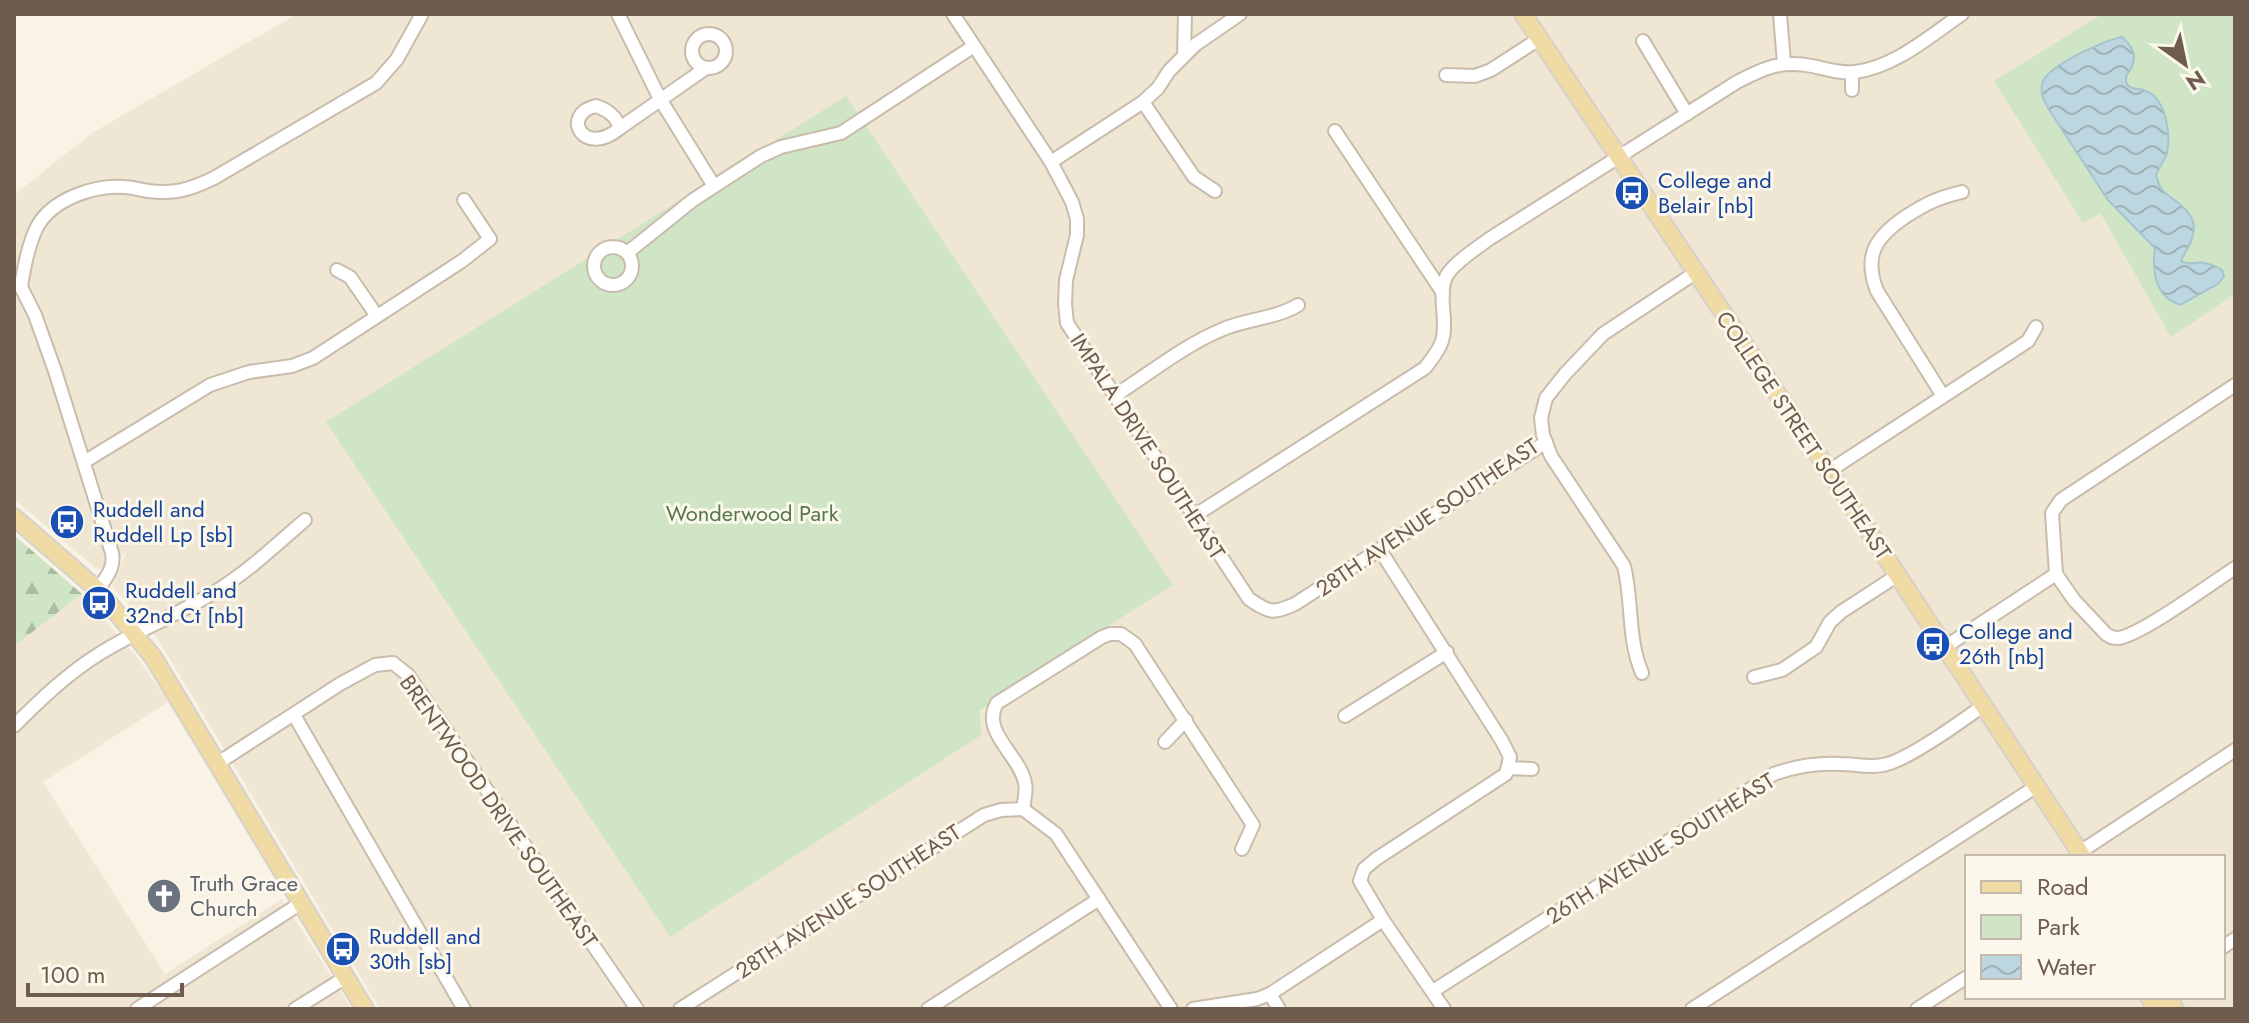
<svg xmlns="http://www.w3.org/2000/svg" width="2249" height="1023" font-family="Jost,sans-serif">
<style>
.residential{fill:#f0e6d4;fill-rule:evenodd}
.forest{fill:url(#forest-firs)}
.park{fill:#cfe5c5}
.water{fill:url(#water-waves);stroke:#a4c5d0;stroke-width:2}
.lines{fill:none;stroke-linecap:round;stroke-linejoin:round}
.minor-casing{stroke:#c9bcad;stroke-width:16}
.major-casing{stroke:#d7d1cd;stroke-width:20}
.minor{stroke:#fff;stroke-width:12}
.major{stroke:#f0dba5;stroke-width:16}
.labels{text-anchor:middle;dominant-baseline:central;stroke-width:6;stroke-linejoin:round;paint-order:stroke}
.transit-label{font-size:22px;fill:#164399;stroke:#fcf7eb;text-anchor:start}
.street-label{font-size:22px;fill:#6f5c4e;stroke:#fcf7eb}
.park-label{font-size:22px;fill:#54794a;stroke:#fcf7eb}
.worship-label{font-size:22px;fill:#5b616d;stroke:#fcf7eb;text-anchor:start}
</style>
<defs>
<pattern id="forest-firs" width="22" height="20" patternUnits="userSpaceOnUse" patternTransform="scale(2)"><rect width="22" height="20" fill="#cfe5c5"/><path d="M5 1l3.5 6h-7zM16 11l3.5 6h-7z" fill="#acbda2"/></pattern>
<pattern id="water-waves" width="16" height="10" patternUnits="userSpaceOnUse" patternTransform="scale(2)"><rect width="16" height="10" fill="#bcd7e0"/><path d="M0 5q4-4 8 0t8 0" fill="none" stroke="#9db2b8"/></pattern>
</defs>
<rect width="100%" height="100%" fill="#f9f3e5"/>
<g class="residential">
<path d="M 297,14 L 2102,14 L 1995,81 L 2083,222 L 2099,212 L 2171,336 L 2235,294 L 2235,1009 L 380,1009 L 156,636 L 112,586 L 126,553 L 98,570 L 14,499 L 14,195 L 92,133 ZM 326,422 L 1031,675 L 980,712 L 980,735 L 670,937 ZM 1967,857 L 2223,857 L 2223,997 L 1967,997 Z"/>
<polygon points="82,594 137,657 168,702 43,782 165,974 282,899 352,1009 14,1009 14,646"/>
</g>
<polygon class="forest" points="14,535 82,594 14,646"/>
<g class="park">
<polygon points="2102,14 2235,14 2235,294 2171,337 2100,213 2083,223 1994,81"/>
<polygon points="846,96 1173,585 1031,675 980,711 981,735 670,937 326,422"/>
</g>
<path class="water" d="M 2122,37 C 2133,46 2138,57 2130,70 C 2128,74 2125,75 2126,81 C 2127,91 2139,87 2146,91 C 2166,99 2171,134 2167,153 C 2165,160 2159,167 2156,175 C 2158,181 2159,188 2164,192 C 2179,204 2200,214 2192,238 C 2190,246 2184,253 2181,261 C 2189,266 2196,261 2205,263 C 2211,264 2217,267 2222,270 L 2224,276 L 2218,284 L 2180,305 C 2154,296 2152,271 2155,248 L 2108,200 L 2048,108 C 2044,100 2040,93 2042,84 C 2046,66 2105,40 2122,37 Z"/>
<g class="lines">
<g class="minor-casing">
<g id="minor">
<polyline points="618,14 660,99 714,186"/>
<path d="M 953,14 L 1051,162 L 1072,202 L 1077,219 L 1077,235 L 1066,280 L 1065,304 L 1067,323 L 1249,599 C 1270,613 1272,614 1295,604 L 1546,442"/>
<polyline points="1780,14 1784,63"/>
<circle cx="709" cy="51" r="17"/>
<polyline points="1643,41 1687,114"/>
<polyline points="1184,55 1185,14"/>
<polyline points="1852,73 1852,90"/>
<polyline points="1446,75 1475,76 1491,70 1539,39"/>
<polyline points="1143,102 1194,177 1215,191"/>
<path d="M 596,106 C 608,110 616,116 620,128 C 583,159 560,114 596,106 Z"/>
<polyline points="620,128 706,68"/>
<polyline points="1335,131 1443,293"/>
<polyline points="1051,162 1143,102 1158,88 1169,71 1195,45 1240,14"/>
<circle cx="613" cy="266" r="19"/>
<polyline points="627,253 693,200 761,156 781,147 841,133 974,46"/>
<polyline points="337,270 350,277 377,316"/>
<path d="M 17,283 L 21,287 L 35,315 L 55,371 L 112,553 C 115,568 106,577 98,590"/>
<path d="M 21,287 C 24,267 28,245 37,227 C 52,199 94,185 124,187 C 132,187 140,190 148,191 C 175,194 189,190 214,178 L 376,83 L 397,59 L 422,14"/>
<path d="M 2235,385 L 2061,500 L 2052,513 L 2056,574 L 2074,600 L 2106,634 C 2111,637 2112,638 2118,638 C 2140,636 2213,582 2235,568"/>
<path d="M 1114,396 C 1149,374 1183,346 1221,330 C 1245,319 1275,319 1298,305"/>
<path d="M 1943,396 L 1877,291 C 1863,255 1876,237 1905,217 C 1927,203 1937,198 1962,192"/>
<polyline points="84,462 210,385 249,372 292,366 313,358 462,261 490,239 464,200"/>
<polyline points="1829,471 2028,341 2036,327"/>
<path d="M 1194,516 L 1425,368 C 1431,360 1439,351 1442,341 C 1449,319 1435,291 1449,272 C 1459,259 1476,249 1489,239 L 1737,82 C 1764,68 1781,60 1812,66 C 1826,69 1841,74 1855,72 C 1895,67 1930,36 1962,14"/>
<polyline points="1380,550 1502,741 1510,757 1506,774 1376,859 1364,869 1360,881 1383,920 1444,1009"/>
<polyline points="1945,647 2056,574"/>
<path d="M 1642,673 C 1627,637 1633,602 1624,566 L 1551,456 L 1543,435 L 1541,418 L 1546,398 L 1565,374 L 1603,334 L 1695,273"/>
<polyline points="1754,677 1782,670 1816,647 1830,622 1841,612 1898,575"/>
<polyline points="294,715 464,1009"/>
<polyline points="1345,716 1447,652"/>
<path d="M 14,726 C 40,700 67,674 99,654 C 137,630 180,614 218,590 C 250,570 277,544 305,520"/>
<polyline points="1165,742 1186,720"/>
<polyline points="218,763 340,684 375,665 393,663 408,675 637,1009"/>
<polyline points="1508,768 1532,769"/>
<path d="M 1023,809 C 1024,800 1027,792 1025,783 C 1020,755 980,732 997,703 L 1102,637 L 1110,634 L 1121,634 L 1135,644 L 1253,825 L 1242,849"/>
<polyline points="1023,809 1056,834 1171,1009"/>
<polyline points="2080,852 2235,750"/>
<polyline points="2223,947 2235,939"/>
<path d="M 1433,991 L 1774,774 C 1796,766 1817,763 1840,764 C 1855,764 1868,768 1883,765 C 1907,761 1962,721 1984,705"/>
<polyline points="1270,994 1279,1009"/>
<polyline points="137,1009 301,903"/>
<polyline points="295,1009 346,977"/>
<polyline points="680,1009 984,815 1001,810 1023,809"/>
<polyline points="928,1009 1099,899"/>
<polyline points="1193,1009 1257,999 1270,994 1383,920"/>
<polyline points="1692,1009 2037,786"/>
<polyline points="1917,1009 1967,977"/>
</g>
</g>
<g class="major-casing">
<g id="major">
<polyline points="1523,14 1829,471 2083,857"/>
<polyline points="14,517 98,590 153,657 365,1009"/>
<polyline points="2149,997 2156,1009"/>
<polyline points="2168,997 2175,1009"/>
</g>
</g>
<use href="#minor" class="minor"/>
<use href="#major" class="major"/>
</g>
<defs>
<g id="bus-disc" transform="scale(1.8)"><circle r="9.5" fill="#1a4fb4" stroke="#fcf7eb"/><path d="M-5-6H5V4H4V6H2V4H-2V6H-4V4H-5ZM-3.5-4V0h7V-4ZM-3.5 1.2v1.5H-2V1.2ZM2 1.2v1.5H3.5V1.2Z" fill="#fff"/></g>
<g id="church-disc" transform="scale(1.8)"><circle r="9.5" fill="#6b7280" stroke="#fcf7eb"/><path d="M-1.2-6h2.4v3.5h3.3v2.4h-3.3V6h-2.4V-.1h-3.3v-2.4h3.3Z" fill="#fff"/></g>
</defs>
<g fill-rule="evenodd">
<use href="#bus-disc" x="1632" y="193"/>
<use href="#bus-disc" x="67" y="522"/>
<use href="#bus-disc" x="99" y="603"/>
<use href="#bus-disc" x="1933" y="644"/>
<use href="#church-disc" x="164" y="896"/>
<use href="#bus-disc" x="343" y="949"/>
</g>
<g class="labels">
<g class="transit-label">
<text x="1658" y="180">College and<tspan x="1658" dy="25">Belair [nb]</tspan></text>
<text x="93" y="509">Ruddell and<tspan x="93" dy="25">Ruddell Lp [sb]</tspan></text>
<text x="125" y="590">Ruddell and<tspan x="125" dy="25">32nd Ct [nb]</tspan></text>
<text x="1959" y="631">College and<tspan x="1959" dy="25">26th [nb]</tspan></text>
<text x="369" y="936">Ruddell and<tspan x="369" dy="25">30th [sb]</tspan></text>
</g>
<g class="street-label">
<text transform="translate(1804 435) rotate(56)">COLLEGE STREET SOUTHEAST</text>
<text transform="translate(1148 446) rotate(57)">IMPALA DRIVE SOUTHEAST</text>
<text transform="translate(1427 517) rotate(-34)">28TH AVENUE SOUTHEAST</text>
<text transform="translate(499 811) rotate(55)">BRENTWOOD DRIVE SOUTHEAST</text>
<text transform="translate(1660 848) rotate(-32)">26TH AVENUE SOUTHEAST</text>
<text transform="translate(848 901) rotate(-33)">28TH AVENUE SOUTHEAST</text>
</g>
<g class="park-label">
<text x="752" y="513">Wonderwood Park</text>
</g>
<g class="worship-label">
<text x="190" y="883">Truth Grace<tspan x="190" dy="25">Church</tspan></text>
</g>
</g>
<rect width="2249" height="1023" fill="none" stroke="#6f5c4e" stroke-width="32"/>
<rect x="1965" y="855" width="260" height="144" fill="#fcf7eb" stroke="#c4b9ac" stroke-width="2"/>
<rect x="1981" y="881" width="40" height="12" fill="#f0dba5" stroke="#c4b9ac" stroke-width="2"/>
<text x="2037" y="895" font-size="24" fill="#6f5c4e">Road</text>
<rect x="1981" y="915" width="40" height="24" fill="#cfe5c5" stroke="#c4b9ac" stroke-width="2"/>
<text x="2037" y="935" font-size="24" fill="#6f5c4e">Park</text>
<rect x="1981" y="955" width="40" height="24" fill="url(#water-waves)" stroke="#c4b9ac" stroke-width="2"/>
<text x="2037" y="975" font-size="24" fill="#6f5c4e">Water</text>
<g transform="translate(2185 64) rotate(147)" stroke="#fcf7eb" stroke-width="6" paint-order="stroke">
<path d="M0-6L14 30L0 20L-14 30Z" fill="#6f5c4e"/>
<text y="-12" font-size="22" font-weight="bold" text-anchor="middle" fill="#6f5c4e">N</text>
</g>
<path d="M28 983v12h154v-12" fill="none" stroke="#6f5c4e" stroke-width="4"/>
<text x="40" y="983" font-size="24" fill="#6f5c4e" stroke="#fcf7eb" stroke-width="6" paint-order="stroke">100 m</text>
</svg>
